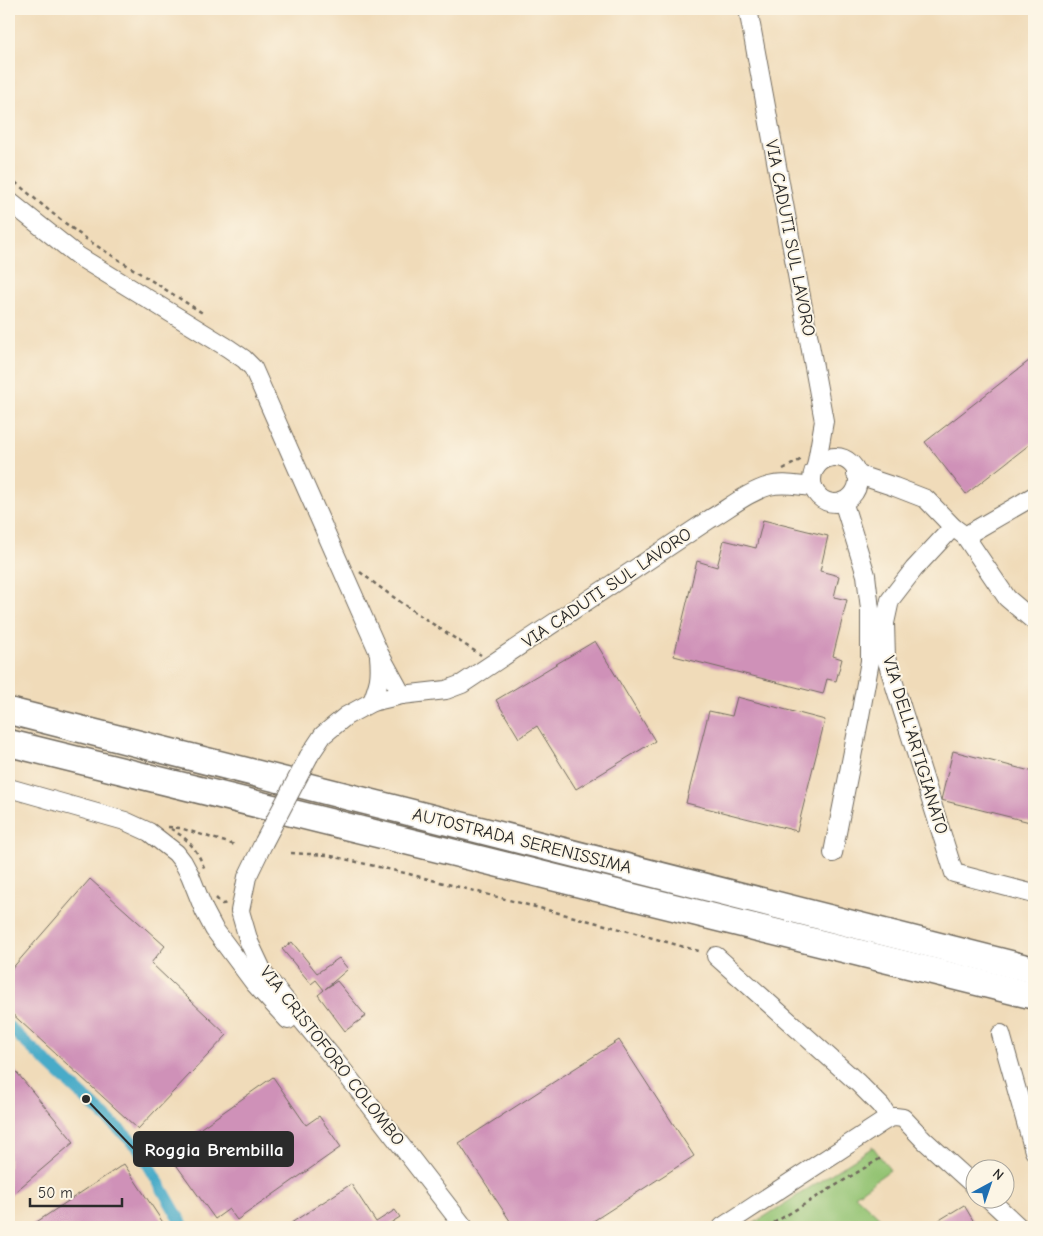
<svg xmlns="http://www.w3.org/2000/svg" width="1043" height="1236" font-family="'Comic Neue',sans-serif">
<style>
.green{fill:#93c372;stroke:#5f774e}
.lines{fill:none;stroke-linecap:round;stroke-linejoin:round}
.canal{stroke:#49abc8;stroke-width:12}
.building{fill:#cf91b8}
.minor-casing{stroke:#70695d;stroke-width:20}
.highway-casing{stroke:#70695d;stroke-width:29}
.path{stroke:#70695d;stroke-width:2.5;stroke-dasharray:4 4;stroke-linecap:butt}
.minor{stroke:#fff;stroke-width:18}
.highway{stroke:#fff;stroke-width:26}
.minor-bridge-casing{stroke:#70695d;stroke-width:20;stroke-linecap:butt}
.minor-bridge{stroke:#fff;stroke-width:18}
.labels{text-anchor:middle;dominant-baseline:central;stroke-width:4;stroke-linejoin:round;paint-order:stroke}
.street-label{font-size:18px;fill:#2b2b2b;stroke:#fcf5e5}
.leader{fill:none;stroke:#2b2b2b;stroke-width:2}
.callout-dot{fill:#2b2b2b;stroke:#fcf5e5;stroke-width:2}
.callout{fill:#2b2b2b;stroke:#2b2b2b;stroke-width:2}
.callout-label{font-size:19px;text-anchor:middle;font-weight:bold;fill:#fff}
</style>
<rect width="100%" height="100%" fill="#fcf5e5"/>
<filter id="ink" filterUnits="userSpaceOnUse"><feTurbulence type="fractalNoise" baseFrequency=".02" numOctaves="2"/><feDisplacementMap in="SourceGraphic" scale="10" xChannelSelector="R" yChannelSelector="G"/><feConvolveMatrix kernelMatrix="1 2 1 2 8 2 1 2 1" color-interpolation-filters="sRGB"/></filter>
<filter id="wash" filterUnits="userSpaceOnUse"><feTurbulence type="fractalNoise" baseFrequency=".0096" numOctaves="4" result="noise"/><feDisplacementMap in="SourceGraphic" scale="20" xChannelSelector="R" yChannelSelector="G"/><feGaussianBlur stdDeviation="1.12" result="paint"/><feColorMatrix in="noise" values="0 0 0 0 0 0 0 0 0 0 0 0 0 0 0 0 0 1.4 0 .05"/><feComposite in="paint" operator="in"/></filter>
<g filter="url(#wash)">
<rect width="100%" height="100%" fill="#f0dbb9"/>
<polygon class="green" points="873,1147 890,1170 855,1195 890,1227 750,1227 753,1224"/>
<g class="lines">
<polyline class="canal" points="9,1027 138,1147 184,1227"/>
</g>
<g id="blocks">
<g class="building">
<polygon points="1034,357 1034,441 966,494 925,442"/>
<polygon points="763,520 828,536 820,571 839,576 834,597 847,600 833,656 842,659 836,681 827,679 823,694 674,656 697,561 717,567 724,540 756,548"/>
<polygon points="595,641 655,741 576,789 537,726 519,738 496,700"/>
<polygon points="737,697 825,720 797,831 686,803 709,711 732,716"/>
<polygon points="953,751 1034,772 1034,823 941,800"/>
<polygon points="90,879 165,946 151,963 227,1035 138,1129 9,1011 9,972"/>
<polygon points="292,942 317,973 339,958 348,969 325,989 337,981 366,1016 345,1031 318,995 324,990 316,980 311,984 282,949"/>
<polygon points="619,1040 694,1156 584,1227 514,1227 459,1143"/>
<polygon points="9,1063 74,1142 9,1197"/>
<polygon points="273,1077 306,1125 319,1116 341,1147 237,1220 229,1209 215,1219 167,1152"/>
<polygon points="124,1164 166,1227 29,1227"/>
<polygon points="351,1184 376,1222 395,1210 400,1217 384,1227 285,1227"/>
<polygon points="964,1205 977,1227 928,1227"/>
</g>
</g>
</g>
<g filter="url(#ink)">
<use href="#blocks" fill-opacity="0" stroke="#70695d" stroke-width="1"/>
<g class="lines">
<g class="minor-casing">
<g id="minor">
<polyline points="748,9 824,421 816,467"/>
<polyline points="9,201 78,256 228,348 244,359 253,368 379,653 402,695"/>
<circle cx="835" cy="480" r="23"/>
<polyline points="856,474 895,487 926,499 953,527 965,536 1034,496"/>
<polyline points="953,527 914,569 890,600 885,623 886,658 954,873 1034,894"/>
<polyline points="965,536 1007,598 1034,621"/>
<path d="M 372,702 C 379,683 381,677 379,656"/>
<path d="M 309,756 L 323,735 L 346,716 L 372,702 L 402,695 L 446,690 L 462,684 L 710,519 C 729,508 748,492 769,486 C 783,482 799,486 813,487"/>
<polyline points="9,788 125,821 149,832 176,853 183,862 190,875 204,910 214,929 255,984 288,1020"/>
<polyline points="264,842 247,877 240,911 249,942 264,974 342,1069 464,1227"/>
<polyline points="833,853 860,716 870,661 870,609 866,575 843,501"/>
<polyline points="716,956 858,1083 881,1106 889,1118"/>
<polyline points="1001,1034 1034,1151"/>
<polyline points="988,1198 1019,1227"/>
<polyline points="722,1227 881,1123 889,1118 895,1117 903,1118 924,1140 976,1187"/>
</g>
</g>
<g class="highway-casing">
<g id="highway">
<polyline points="9,711 1034,970"/>
<polyline points="9,743 1034,996"/>
</g>
</g>
<g class="path">
<polyline points="9,177 52,213 86,239 204,314"/>
<polyline points="783,469 802,459"/>
<path d="M 360,572 C 398,602 440,629 481,655"/>
<polyline points="168,827 180,828 235,845"/>
<path d="M 171,829 C 189,839 198,851 205,870"/>
<polyline points="291,853 327,855 409,874 628,931 702,952"/>
<polyline points="216,898 222,904 228,903"/>
<polyline points="767,1227 881,1158"/>
</g>
<use href="#minor" class="minor"/>
<use href="#highway" class="highway"/>
<g class="minor-bridge-casing">
<polyline id="minor-bridge" points="264,842 309,756"/>
</g>
<use href="#minor-bridge" class="minor-bridge"/>
</g>
</g>
<g class="labels">
<g class="street-label">
<text transform="translate(790 238) rotate(79)">VIA CADUTI SUL LAVORO</text>
<text transform="translate(607 588) rotate(-34)">VIA CADUTI SUL LAVORO</text>
<text transform="translate(915 745) rotate(73)">VIA DELL'ARTIGIANATO</text>
<text transform="translate(522 841) rotate(14)">AUTOSTRADA SERENISSIMA</text>
<text transform="translate(332 1056) rotate(52)">VIA CRISTOFORO COLOMBO</text>
</g>
</g>
<path class="leader" d="M86 1099L134 1149"/>
<circle class="callout-dot" cx="86" cy="1099" r="5"/>
<rect class="callout" x="134" y="1132" width="159" height="34" rx="5"/>
<g class="callout-label">
<text x="214" y="1156">Roggia Brembilla</text>
</g>
<rect width="1043" height="1236" fill="none" stroke="#fcf5e5" stroke-width="30"/>
<g transform="translate(990 1184) rotate(40)"><circle r="24" fill="#fcf5e5" stroke="#a8a49b"/>
<path d="M0-4L9 19L0 12L-9 19Z" fill="#1f6fb2"/>
<text y="-8" font-size="14" font-weight="bold" text-anchor="middle" fill="#2b2b2b">N</text>
</g>
<path d="M30 1198v8h92v-8" fill="none" stroke="#2b2b2b" stroke-width="2.5"/>
<text x="38" y="1198" font-size="15" fill="#2b2b2b" stroke="#fcf5e5" stroke-width="4" paint-order="stroke">50 m</text>
</svg>
